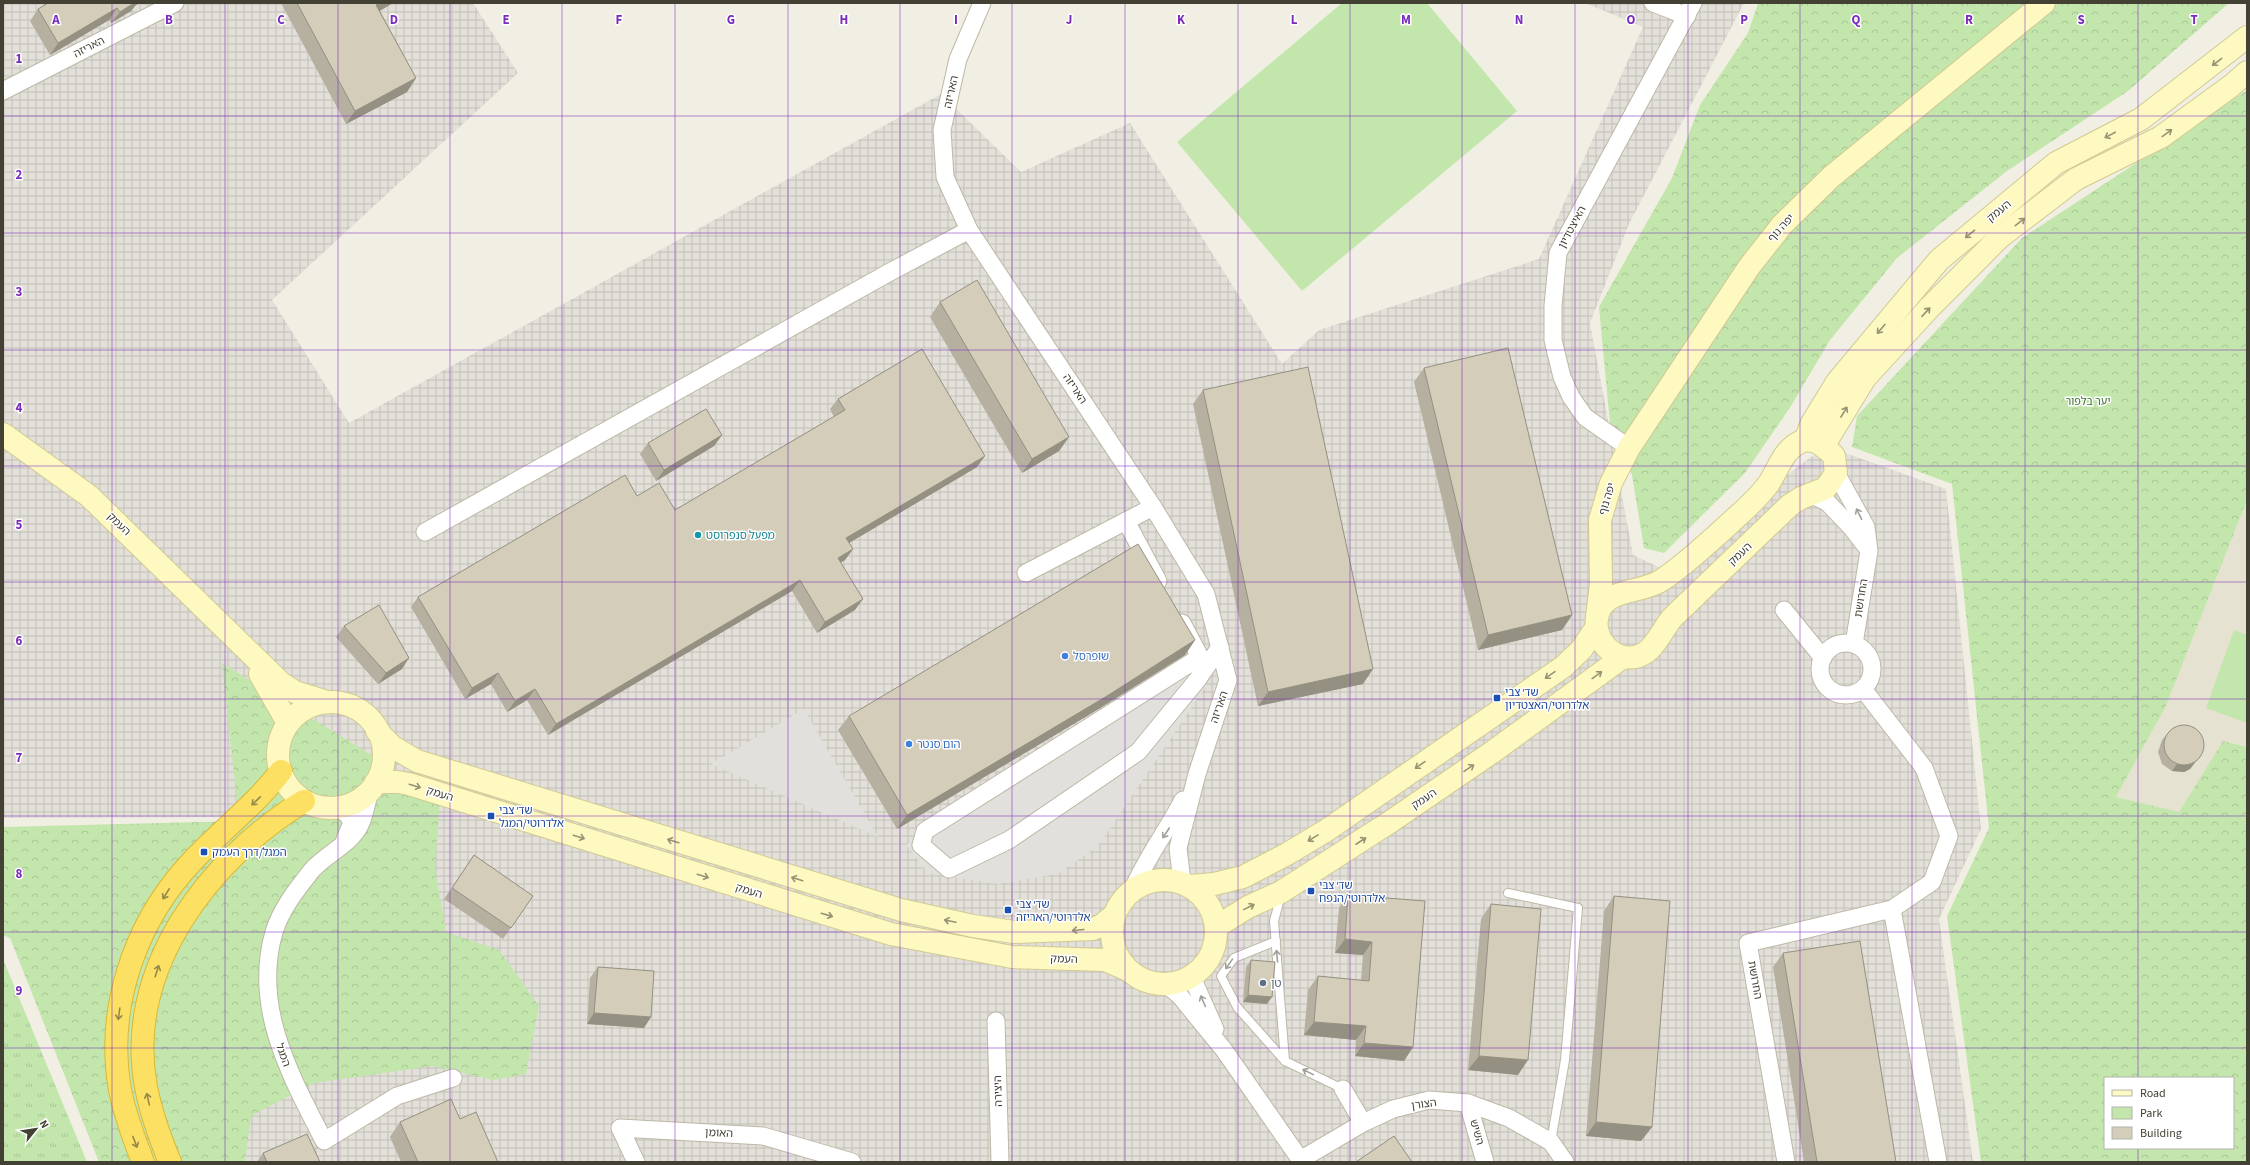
<svg xmlns="http://www.w3.org/2000/svg" width="2250" height="1165" font-family="'Source Sans 3','Noto Sans Hebrew',sans-serif">
<style>
.residential{fill:#e5e2d1}
.industrial{fill:url(#industrial-grid)}
.grass{fill:url(#grass-tufts)}
.forest{fill:url(#forest-crowns);fill-rule:evenodd}
.park{fill:#c3e6ac}
.parking{fill:#e2e0dc}
.lines{fill:none;stroke-linecap:round;stroke-linejoin:round}
.lane-casing{stroke:#bdb8a6;stroke-width:10}
.street-casing{stroke:#bdb8a6;stroke-width:19}
.secondary-casing{stroke:#d1ca94;stroke-width:24}
.highway-casing{stroke:#dab734;stroke-width:24}
.lane{stroke:#fff;stroke-width:8}
.street{stroke:#fff;stroke-width:17}
.secondary{stroke:#fef8c1;stroke-width:22}
.highway{stroke:#fce064;stroke-width:22}
.wall{fill:#b5b09f}
.shaded-wall{fill:#949082}
.building{fill:#d3cdb9;stroke:#949082}
.oneway{stroke:#979373}
.oneway2{stroke:#a1a09a}
.oneway3{stroke:#96884a}
.grid{fill:none;stroke:#7b2cbf;stroke-width:1;stroke-opacity:0.55}
.culture-dot{fill:#0f9aa8;stroke:#fff;stroke-width:1.5}
.shop-dot{fill:#3f7fe0;stroke:#fff;stroke-width:1.5}
.transit-dot{fill:#1a4fb4;stroke:#fff;stroke-width:1.5}
.service-dot{fill:#5c6f8a;stroke:#fff;stroke-width:1.5}
.labels{text-anchor:middle;dominant-baseline:central;stroke-width:3;stroke-linejoin:round;paint-order:stroke}
.street-label{font-size:11px;fill:#434034;stroke:#fff}
.park-label{font-size:11px;fill:#397328;stroke:#fff}
.culture-label{font-size:11px;fill:#0d838f;stroke:#fff;text-anchor:start}
.shop-label{font-size:11px;fill:#366cbe;stroke:#fff;text-anchor:start}
.transit-label{font-size:11px;fill:#164399;stroke:#fff;text-anchor:start}
.service-label{font-size:11px;fill:#4e5e75;stroke:#fff;text-anchor:start}
.grid-label{font-size:13px;text-anchor:middle;font-weight:bold;fill:#7b2cbf;stroke:#fff;stroke-width:3;stroke-linejoin:round;paint-order:stroke}
</style>
<defs>
<pattern id="industrial-grid" width="8" height="8" patternUnits="userSpaceOnUse"><rect width="8" height="8" fill="#e3e0d9"/><path d="M0 4h8M4 0v8" fill="none" stroke="#c4c1bb"/></pattern>
<pattern id="grass-tufts" width="24" height="20" patternUnits="userSpaceOnUse"><rect width="24" height="20" fill="#c3e6ac"/><path d="M3 7l-1-3M5 7V3M7 7l1-3M15 17l-1-3M17 17v-4M19 17l1-3" fill="none" stroke="#a9c695"/></pattern>
<pattern id="forest-crowns" width="20" height="18" patternUnits="userSpaceOnUse"><rect width="20" height="18" fill="#c3e6ac"/><path d="M2 6a3 3 0 1 1 6 0M12 15a3 3 0 1 1 6 0" fill="none" stroke="#a9c695"/></pattern>
</defs>
<rect width="100%" height="100%" fill="#f1efe3"/>
<polygon class="residential" points="2247,500 2247,747 2223,741 2179,813 2116,797 2166,706"/>
<polygon class="industrial" points="3,3 473,3 518,73 272,300 349,423 941,94 1021,172 1130,123 1282,364 1319,330 1539,259 1643,27 1585,3 1744,3 1629,224 1590,323 1633,555 1661,568 1826,446 1946,489 1981,829 1939,919 1973,1162 189,1162 227,817 3,818"/>
<polygon class="grass" points="3,959 87,1162 3,1162"/>
<g class="forest">
<polygon points="1758,3 2229,3 2128,91 2007,171 1897,258 1830,340 1791,406 1745,473 1664,553 1644,548 1632,475 1611,434 1599,307 1672,178 1700,105 1748,33"/>
<path d="M 2247,90 L 2247,500 L 2166,706 L 2116,797 L 2179,812 L 2223,741 L 2247,747 L 2247,1162 L 1981,1162 L 1947,916 L 1989,828 L 1952,484 L 1852,447 L 1857,416 L 2022,238 ZM 2105,1078 L 2233,1078 L 2233,1148 L 2105,1148 Z"/>
<polygon points="222,663 440,797 435,869 446,932 499,950 539,1006 526,1074 493,1080 433,1066 314,1083 251,1116 245,1162 99,1162 10,938 3,935 3,827 239,821"/>
</g>
<g class="park">
<polygon points="1342,3 1427,3 1517,111 1302,291 1177,142"/>
<polygon points="2234,630 2247,635 2247,723 2206,708"/>
</g>
<g class="parking">
<polygon points="1199,664 1204,689 1098,846 1058,874 998,884 928,873 906,845"/>
<polygon points="804,709 878,837 711,764"/>
</g>
<g class="lines">
<g class="lane-casing">
<g id="lane">
<polyline points="1508,893 1578,908 1565,1060 1551,1142"/>
<polyline points="1281,895 1274,921 1285,1061 1343,1089"/>
<polyline points="1276,941 1234,958 1221,976 1237,1007 1285,1061"/>
</g>
</g>
<g class="street-casing">
<g id="street">
<polyline points="982,3 958,59 942,130 945,177 969,230 1153,507 1206,594 1228,680 1197,774 1178,848 1182,882"/>
<polyline points="1653,3 1687,16"/>
<polyline points="3,91 175,3"/>
<polyline points="1629,448 1585,417 1571,397 1562,377 1553,340 1553,306 1558,253 1693,3"/>
<polyline points="1836,473 1866,527 1869,551 1854,644"/>
<polyline points="1810,494 1827,502 1851,527 1868,549"/>
<polyline points="1126,521 1158,581"/>
<polyline points="425,532 890,272 969,230"/>
<polyline points="1026,573 1153,507"/>
<polyline points="1784,610 1823,658"/>
<polyline points="1182,623 1200,657 925,831 921,845 949,869 1009,840 1138,752 1198,679 1220,647"/>
<circle cx="1846" cy="669" r="26"/>
<path d="M 370,790 C 367,801 365,814 360,825 C 351,844 326,854 312,870 C 297,889 281,909 274,932 C 252,1008 291,1076 324,1141 L 397,1096 L 453,1078"/>
<polyline points="337,807 348,815 352,823 345,839"/>
<path d="M 1133,889 C 1146,858 1167,831 1183,800"/>
<polyline points="1892,909 1938,1162"/>
<polyline points="1194,975 1195,984 1215,1029"/>
<polyline points="1167,985 1180,996 1224,1050 1302,1162"/>
<polyline points="996,1021 1000,1162"/>
<polyline points="1343,1089 1363,1123"/>
<polyline points="1468,1103 1485,1162"/>
<polyline points="1300,1160 1363,1123 1393,1109 1429,1100 1468,1103 1509,1118 1551,1142 1565,1162"/>
<polyline points="636,1162 620,1128 763,1136 852,1162"/>
<polyline points="1786,1162 1748,943 1892,909 1932,882 1949,836 1924,768 1863,689"/>
</g>
</g>
<g class="secondary-casing">
<g id="secondary">
<polyline points="3,434 89,496 281,683 295,692 327,702"/>
<path d="M 1805,440 L 1817,442 L 1828,450 L 1834,456 L 1836,473 L 1826,488 L 1801,498 L 1790,505 L 1673,617 C 1663,628 1657,645 1645,653 C 1617,670 1586,636 1600,609 C 1611,588 1643,593 1662,580 C 1686,564 1707,544 1729,524 C 1743,511 1758,499 1769,483 C 1780,466 1784,447 1805,440 Z"/>
<polyline points="1805,440 1812,423 1837,382 1939,260 2056,163 2141,119 2247,37"/>
<polyline points="1824,445 1865,378 1930,307 2000,237 2076,179 2161,137 2231,86 2247,72"/>
<polyline points="1597,617 1601,584 1600,520 1611,483 1629,448 1749,267 1782,225 1831,177 2044,3"/>
<polyline points="260,674 288,723"/>
<circle cx="331" cy="755" r="53"/>
<polyline points="377,731 393,747 417,761 901,910 973,926 1014,932 1093,929 1102,925 1113,916"/>
<polyline points="376,782 398,782 409,784 891,934 1012,957 1105,960 1128,970"/>
<circle cx="1164" cy="932" r="52"/>
<polyline points="1190,886 1214,884 1243,877 1287,854 1327,830 1563,667 1581,650 1596,628"/>
<polyline points="1216,927 1248,907 1281,892 1390,822 1491,753 1623,657"/>
</g>
</g>
<g class="highway-casing">
<g id="highway">
<path d="M 143,1162 C 134,1139 125,1115 120,1090 C 106,1011 133,928 186,868 C 216,834 253,808 281,771"/>
<path d="M 170,1162 C 160,1138 151,1113 146,1087 C 124,969 209,859 304,801"/>
</g>
</g>
<use href="#lane" class="lane"/>
<use href="#street" class="street"/>
<use href="#secondary" class="secondary"/>
<use href="#highway" class="highway"/>
</g>
<g class="wall">
<polygon points="281,3 393,3 380,11 416,78 407,92 346,124"/>
<polygon points="135,6 131,11 111,23 109,20 50,55 30,21 38,9"/>
<polygon points="940,302 1069,437 1059,451 1022,473 930,317"/>
<polygon points="1424,368 1572,615 1562,630 1478,650 1414,382"/>
<polygon points="1203,390 1363,684 1258,706 1193,404"/>
<polygon points="838,399 977,467 849,543 853,549 845,560 841,562 855,610 817,633 792,591 548,735 527,700 507,712 491,684 465,699 411,607 418,597 637,496 675,510 834,417 830,409"/>
<polygon points="722,435 714,446 656,481 640,454 648,443"/>
<polygon points="344,626 402,669 378,684 336,637"/>
<polygon points="1195,640 1185,655 1097,710 897,829 838,730 849,716"/>
<polygon points="2168,733 2203,752 2190,769 2184,772 2172,771 2162,764 2158,752 2162,740"/>
<polygon points="474,855 533,896 503,939 444,899"/>
<polygon points="1348,895 1425,901 1413,1047 1404,1061 1355,1056 1356,1040 1304,1035 1308,990 1318,976 1361,980 1363,955 1335,953 1339,908"/>
<polygon points="1614,896 1652,1127 1641,1141 1586,1136 1604,911"/>
<polygon points="1491,904 1518,1075 1468,1070 1481,919"/>
<polygon points="1783,953 1896,1162 1804,1162 1773,967"/>
<polygon points="1251,960 1267,1004 1243,1002 1246,967"/>
<polygon points="598,967 644,1028 587,1024 590,978"/>
<polygon points="460,1119 498,1162 401,1162 390,1137 400,1122"/>
<polygon points="263,1153 320,1162 257,1162"/>
</g>
<g class="shaded-wall">
<polygon points="134,3 139,3 135,6 131,11 111,23 120,12"/>
<polygon points="380,3 393,3 367,18 376,5"/>
<polygon points="117,8 109,20 50,55 58,43"/>
<polygon points="416,78 407,92 346,124 355,111"/>
<polygon points="722,435 714,446 656,481 664,470"/>
<polygon points="1069,437 1059,451 1022,473 1032,459"/>
<polygon points="985,456 977,467 839,549 846,538"/>
<polygon points="853,549 845,560 830,569 838,558"/>
<polygon points="800,580 792,591 548,735 556,724"/>
<polygon points="863,599 855,610 817,633 825,622"/>
<polygon points="1572,615 1562,630 1478,650 1488,635"/>
<polygon points="1195,640 1185,655 1097,710 897,829 907,815"/>
<polygon points="409,658 402,669 378,684 386,673"/>
<polygon points="1373,669 1363,684 1258,706 1268,692"/>
<polygon points="498,673 491,684 465,699 472,688"/>
<polygon points="535,689 527,700 507,712 515,701"/>
<polygon points="2203,752 2190,769 2184,772 2172,771 2177,764"/>
<polygon points="1345,939 1372,942 1363,955 1335,953"/>
<polygon points="1248,995 1272,997 1267,1004 1243,1002"/>
<polygon points="594,1013 651,1017 644,1028 587,1024"/>
<polygon points="1314,1022 1366,1026 1356,1040 1304,1035"/>
<polygon points="1364,1043 1413,1047 1404,1061 1355,1056"/>
<polygon points="1479,1056 1528,1060 1518,1075 1468,1070"/>
<polygon points="1596,1122 1652,1127 1641,1141 1586,1136"/>
</g>
<g class="building">
<polygon points="48,3 134,3 120,12 117,8 58,43 38,9"/>
<polygon points="297,3 380,3 376,5 416,78 355,111"/>
<polygon points="977,280 1069,437 1032,459 940,302"/>
<polygon points="1508,348 1572,615 1488,635 1424,368"/>
<polygon points="922,349 985,456 846,538 853,549 838,558 863,599 825,622 800,580 556,724 535,689 515,701 498,673 472,688 418,597 625,475 637,496 659,483 675,510 845,410 838,399"/>
<polygon points="1308,367 1373,669 1268,692 1203,390"/>
<polygon points="706,409 722,435 664,470 648,443"/>
<polygon points="1138,544 1195,640 1107,696 907,815 849,716"/>
<polygon points="379,605 409,658 386,673 344,626"/>
<circle cx="2184" cy="745" r="20"/>
<polygon points="474,855 533,896 511,928 452,888"/>
<polygon points="1348,895 1425,901 1413,1047 1364,1043 1366,1026 1314,1022 1318,976 1369,981 1372,942 1345,939"/>
<polygon points="1614,896 1670,901 1652,1127 1596,1122"/>
<polygon points="1491,904 1541,909 1528,1060 1479,1056"/>
<polygon points="1860,941 1896,1162 1817,1162 1783,953"/>
<polygon points="1251,960 1275,962 1272,997 1248,995"/>
<polygon points="598,967 654,971 651,1017 594,1013"/>
<polygon points="451,1099 460,1119 476,1112 498,1162 418,1162 400,1122"/>
<polygon points="307,1134 320,1162 267,1162 263,1153"/>
<polygon points="1394,1136 1412,1162 1356,1162"/>
</g>
<defs><path id="oneway-shaft" d="M-6 0H5M1.5-3L5.5 0L1.5 3" fill="none" stroke-width="1.6" stroke-linecap="round" stroke-linejoin="round"/></defs>
<g class="oneway">
<use href="#oneway-shaft" transform="translate(2217 62) rotate(143)"/>
<use href="#oneway-shaft" transform="translate(2167 133) rotate(-36)"/>
<use href="#oneway-shaft" transform="translate(2110 135) rotate(152)"/>
<use href="#oneway-shaft" transform="translate(2020 222) rotate(-38)"/>
<use href="#oneway-shaft" transform="translate(1970 234) rotate(141)"/>
<use href="#oneway-shaft" transform="translate(1926 312) rotate(-47)"/>
<use href="#oneway-shaft" transform="translate(1881 329) rotate(130)"/>
<use href="#oneway-shaft" transform="translate(1844 412) rotate(-59)"/>
<use href="#oneway-shaft" transform="translate(1550 675) rotate(145)"/>
<use href="#oneway-shaft" transform="translate(1597 675) rotate(-36)"/>
<use href="#oneway-shaft" transform="translate(1420 765) rotate(145)"/>
<use href="#oneway-shaft" transform="translate(1469 768) rotate(-34)"/>
<use href="#oneway-shaft" transform="translate(415 786) rotate(17)"/>
<use href="#oneway-shaft" transform="translate(579 837) rotate(17)"/>
<use href="#oneway-shaft" transform="translate(1313 838) rotate(149)"/>
<use href="#oneway-shaft" transform="translate(673 841) rotate(-163)"/>
<use href="#oneway-shaft" transform="translate(1361 841) rotate(-33)"/>
<use href="#oneway-shaft" transform="translate(703 876) rotate(17)"/>
<use href="#oneway-shaft" transform="translate(797 879) rotate(-163)"/>
<use href="#oneway-shaft" transform="translate(1249 907) rotate(-26)"/>
<use href="#oneway-shaft" transform="translate(827 915) rotate(16)"/>
<use href="#oneway-shaft" transform="translate(950 921) rotate(-168)"/>
<use href="#oneway-shaft" transform="translate(1078 930) rotate(175)"/>
</g>
<g class="oneway2">
<use href="#oneway-shaft" transform="translate(1859 514) rotate(-116)"/>
<use href="#oneway-shaft" transform="translate(1166 833) rotate(123)"/>
<use href="#oneway-shaft" transform="translate(1277 956) rotate(-95)"/>
<use href="#oneway-shaft" transform="translate(1229 964) rotate(125)"/>
<use href="#oneway-shaft" transform="translate(1203 1001) rotate(-114)"/>
<use href="#oneway-shaft" transform="translate(1308 1072) rotate(-154)"/>
</g>
<g class="oneway3">
<use href="#oneway-shaft" transform="translate(256 801) rotate(136)"/>
<use href="#oneway-shaft" transform="translate(166 894) rotate(122)"/>
<use href="#oneway-shaft" transform="translate(157 971) rotate(-72)"/>
<use href="#oneway-shaft" transform="translate(119 1014) rotate(98)"/>
<use href="#oneway-shaft" transform="translate(148 1099) rotate(-103)"/>
<use href="#oneway-shaft" transform="translate(135 1142) rotate(69)"/>
</g>
<path class="grid" d="M 112,3 L 112,1162M 225,3 L 225,1162M 338,3 L 338,1162M 450,3 L 450,1162M 562,3 L 562,1162M 675,3 L 675,1162M 788,3 L 788,1162M 900,3 L 900,1162M 1012,3 L 1012,1162M 1125,3 L 1125,1162M 1238,3 L 1238,1162M 1350,3 L 1350,1162M 1462,3 L 1462,1162M 1575,3 L 1575,1162M 1688,3 L 1688,1162M 1800,3 L 1800,1162M 1912,3 L 1912,1162M 2025,3 L 2025,1162M 2138,3 L 2138,1078M 3,116 L 2247,116M 3,233 L 2247,233M 3,350 L 2247,350M 3,466 L 2247,466M 3,582 L 2247,582M 3,699 L 2247,699M 3,816 L 2247,816M 3,932 L 2247,932M 3,1048 L 2247,1048M 2138,1148 L 2138,1162"/>
<circle class="culture-dot" cx="698" cy="535" r="4"/>
<g class="shop-dot">
<circle cx="1065" cy="656" r="4"/>
<circle cx="909" cy="744" r="4"/>
</g>
<g class="transit-dot">
<rect x="1493" y="694" width="8" height="8" rx="2"/>
<rect x="487" y="812" width="8" height="8" rx="2"/>
<rect x="200" y="848" width="8" height="8" rx="2"/>
<rect x="1307" y="887" width="8" height="8" rx="2"/>
<rect x="1004" y="906" width="8" height="8" rx="2"/>
</g>
<circle class="service-dot" cx="1263" cy="983" r="4"/>
<g class="labels">
<g class="street-label">
<text transform="translate(89 47) rotate(-27)">האריזה</text>
<text transform="translate(951 92) rotate(-77)">האריזה</text>
<text transform="translate(1999 211) rotate(-39)">העמק</text>
<text transform="translate(1572 227) rotate(-62)">האיצטדיון</text>
<text transform="translate(1781 228) rotate(-48)">יפה נוף</text>
<text transform="translate(1075 389) rotate(56)">האריזה</text>
<text transform="translate(1607 499) rotate(-73)">יפה נוף</text>
<text transform="translate(119 524) rotate(44)">העמק</text>
<text transform="translate(1740 554) rotate(-44)">העמק</text>
<text transform="translate(1861 598) rotate(-81)">החרושת</text>
<text transform="translate(1219 707) rotate(-71)">האריזה</text>
<text transform="translate(440 794) rotate(17)">העמק</text>
<text transform="translate(1424 799) rotate(-34)">העמק</text>
<text transform="translate(749 891) rotate(17)">העמק</text>
<text transform="translate(1064 959) rotate(2)">העמק</text>
<text transform="translate(1755 980) rotate(80)">החרושת</text>
<text transform="translate(283 1055) rotate(70)">המגל</text>
<text transform="translate(998 1091) rotate(-92)">היצירה</text>
<text transform="translate(1424 1104) rotate(-8)">הצורן</text>
<text transform="translate(1477 1132) rotate(74)">השיש</text>
<text transform="translate(719 1133) rotate(3)">האומן</text>
</g>
<g class="park-label">
<text x="2088" y="401">יער בלפור</text>
</g>
<g class="culture-label">
<text x="706" y="535">מפעל סנפרוסט</text>
</g>
<g class="shop-label">
<text x="1073" y="656">שופרסל</text>
<text x="917" y="744">הום סנטר</text>
</g>
<g class="transit-label">
<text x="1505" y="692">שד׳ צבי<tspan x="1505" dy="13">אלדרוטי/האצטדיון</tspan></text>
<text x="499" y="810">שד׳ צבי<tspan x="499" dy="13">אלדרוטי/המגל</tspan></text>
<text x="212" y="852">המגל/דרך העמק</text>
<text x="1319" y="885">שד׳ צבי<tspan x="1319" dy="13">אלדרוטי/הנפח</tspan></text>
<text x="1016" y="904">שד׳ צבי<tspan x="1016" dy="13">אלדרוטי/האריזה</tspan></text>
</g>
<g class="service-label">
<text x="1271" y="983">טן</text>
</g>
</g>
<g class="grid-label">
<text x="56" y="24">A</text>
<text x="169" y="24">B</text>
<text x="281" y="24">C</text>
<text x="394" y="24">D</text>
<text x="506" y="24">E</text>
<text x="619" y="24">F</text>
<text x="731" y="24">G</text>
<text x="844" y="24">H</text>
<text x="956" y="24">I</text>
<text x="1069" y="24">J</text>
<text x="1181" y="24">K</text>
<text x="1294" y="24">L</text>
<text x="1406" y="24">M</text>
<text x="1519" y="24">N</text>
<text x="1631" y="24">O</text>
<text x="1744" y="24">P</text>
<text x="1856" y="24">Q</text>
<text x="1969" y="24">R</text>
<text x="2081" y="24">S</text>
<text x="2194" y="24">T</text>
<text x="19" y="63">1</text>
<text x="19" y="179">2</text>
<text x="19" y="296">3</text>
<text x="19" y="412">4</text>
<text x="19" y="529">5</text>
<text x="19" y="645">6</text>
<text x="19" y="762">7</text>
<text x="19" y="878">8</text>
<text x="19" y="995">9</text>
</g>
<rect width="2250" height="1165" fill="none" stroke="#434034" stroke-width="8"/>
<rect x="2104" y="1077" width="130" height="72" fill="#ffffff" stroke="#b4b3ae"/>
<rect x="2112" y="1090" width="20" height="6" fill="#fef8c1" stroke="#b4b3ae"/>
<text x="2140" y="1097" font-size="12" fill="#434034">Road</text>
<rect x="2112" y="1107" width="20" height="12" fill="#c3e6ac" stroke="#b4b3ae"/>
<text x="2140" y="1117" font-size="12" fill="#434034">Park</text>
<rect x="2112" y="1127" width="20" height="12" fill="#d3cdb9" stroke="#b4b3ae"/>
<text x="2140" y="1137" font-size="12" fill="#434034">Building</text>
<g transform="translate(36 1129) rotate(60)" stroke="#ffffff" stroke-width="3" paint-order="stroke">
<path d="M0-3L7 15L0 10L-7 15Z" fill="#434034"/>
<text y="-6" font-size="11" font-weight="bold" text-anchor="middle" fill="#434034">N</text>
</g>
</svg>
